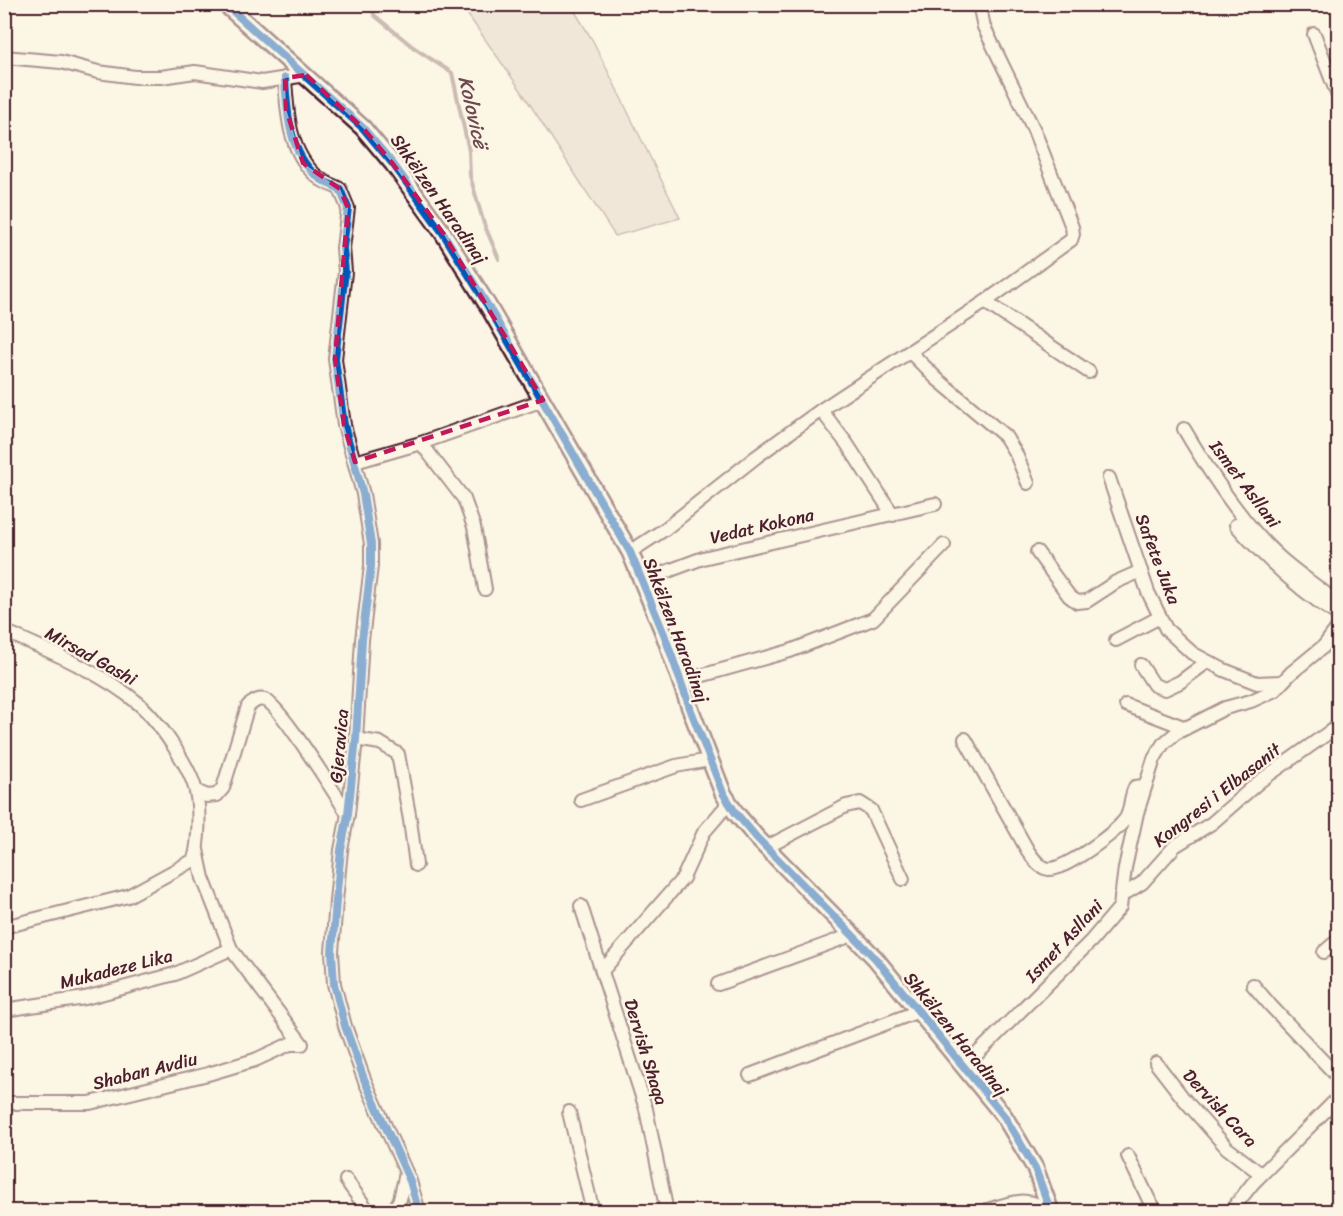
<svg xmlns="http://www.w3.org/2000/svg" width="1343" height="1216" font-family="Sriracha,sans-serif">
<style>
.green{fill:#e2d5ca;stroke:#967a7a;stroke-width:1.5}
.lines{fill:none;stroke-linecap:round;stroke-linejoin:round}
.stream{stroke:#917474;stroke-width:4}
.minor-casing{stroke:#4a1f2b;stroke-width:16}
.tertiary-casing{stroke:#4a1f2b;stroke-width:20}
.minor{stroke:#fcf5e5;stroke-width:12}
.tertiary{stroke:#fcf5e5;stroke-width:15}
.cycleway-casing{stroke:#fcf5e5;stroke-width:11}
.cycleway{stroke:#0057b8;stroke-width:8}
.marked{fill:none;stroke:#c2185b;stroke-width:4.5;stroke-dasharray:12 8;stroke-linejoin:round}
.labels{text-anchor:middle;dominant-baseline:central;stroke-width:5;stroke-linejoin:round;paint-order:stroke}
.street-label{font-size:18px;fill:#4a1f2b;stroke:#fcf5e5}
.water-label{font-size:20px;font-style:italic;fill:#6d4950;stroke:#fcf5e5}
</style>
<rect width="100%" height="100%" fill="#fcf5e5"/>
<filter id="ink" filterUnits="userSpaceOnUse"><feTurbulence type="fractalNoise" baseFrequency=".0167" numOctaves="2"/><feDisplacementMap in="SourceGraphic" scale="12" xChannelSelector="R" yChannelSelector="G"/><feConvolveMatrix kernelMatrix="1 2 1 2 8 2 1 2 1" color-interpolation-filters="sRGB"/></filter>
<g filter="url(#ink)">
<polygon class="green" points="461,5 571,5 593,41 680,218 615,236 522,92"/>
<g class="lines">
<polyline class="stream" points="372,4 374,15 413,47 452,73 469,151 470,176 484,224 499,259"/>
<g class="minor-casing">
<g id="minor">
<polyline points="1314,34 1338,96"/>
<polyline points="4,57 61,62 98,72 135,77 161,77 195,72 262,82 306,75"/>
<path d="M 285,78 C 287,114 289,154 319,178 C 325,183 333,185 340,189 L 348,208 L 343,248 L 345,272 L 335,359 L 344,425 L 363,494 L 371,544 L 371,566 L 362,640 L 356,739 L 348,814 L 341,850 L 336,901 L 332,952 L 334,984 L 345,1026 L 364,1079 L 410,1181 L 419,1212"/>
<polyline points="985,302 1089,372"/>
<polyline points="910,352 937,379 1005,436 1016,454 1028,483"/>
<polyline points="821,410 847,444 893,515"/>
<path d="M 1184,429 C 1208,470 1243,524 1278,556 C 1294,571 1313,583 1330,597 L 1338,601"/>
<polyline points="421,443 464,499 474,527 485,589"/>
<polyline points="355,462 421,443 543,400"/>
<polyline points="1109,478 1148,592 1166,629 1192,653 1224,670 1257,683 1282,682"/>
<path d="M 1236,525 C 1266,559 1300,591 1338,615"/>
<polyline points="630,552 665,529 756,457 821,410 985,302 1071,240 1073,234 1072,227 1034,130 984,27 979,4"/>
<polyline points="1037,552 1069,596 1077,602 1087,601 1116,582 1141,571"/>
<polyline points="644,584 663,573 703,558 935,504"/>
<path d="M 4,631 C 49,651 101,672 138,703 C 157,719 191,767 196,792 C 200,809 199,843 194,860 L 128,896 L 4,927"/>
<polyline points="1116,640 1160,617"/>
<polyline points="1141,665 1154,685 1165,689 1180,682 1207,662"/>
<polyline points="682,681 790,651 873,619 944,545"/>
<polyline points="1126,705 1186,728"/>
<polyline points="356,739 380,743 398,754 410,820 416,865"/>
<path d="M 965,739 L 1028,851 C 1033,858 1039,868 1049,869 C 1065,870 1117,832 1126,818 C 1131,810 1130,797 1135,787 L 1144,786 L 1148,779"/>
<path d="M 196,791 L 207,796 L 217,795 L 223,788 L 248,706 C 254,702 258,698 265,700 C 279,704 337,797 348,814"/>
<polyline points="581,800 676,766 709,760"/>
<polyline points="767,847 846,806 860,803 871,810 903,879"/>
<polyline points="1121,896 1142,883 1175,846 1212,823 1260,781 1338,726"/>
<polyline points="581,906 646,1109 667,1212"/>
<polyline points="1324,952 1338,940"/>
<polyline points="602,971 683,878 704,832 729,803"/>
<polyline points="718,984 852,935"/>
<polyline points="1253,985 1271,1006 1338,1077"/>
<polyline points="4,1010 85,998 175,974 231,949"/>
<polyline points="1156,1063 1183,1098 1227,1148 1261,1174"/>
<polyline points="965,1066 1091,941 1120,907 1125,868 1137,813 1154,759 1163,744 1176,733 1225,708 1251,701 1275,690 1291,673 1324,646 1338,627"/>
<polyline points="750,1075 919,1011"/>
<polyline points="4,1103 90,1103 208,1074 255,1060 290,1044 302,1044 231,949 203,878 197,850"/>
<polyline points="569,1112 593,1212"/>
<polyline points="1128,1156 1149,1200 1157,1212"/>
<polyline points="346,1180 369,1212"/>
<polyline points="393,1212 400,1199 406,1173"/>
<polyline points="578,1212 592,1210"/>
<path d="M 982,1212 C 1009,1203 1027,1194 1050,1212"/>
<polyline points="1230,1212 1253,1183 1338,1098"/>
</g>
</g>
<g class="tertiary-casing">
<polyline id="tertiary" points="225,4 363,128 393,164 443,233 488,306 630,552 664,634 690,708 723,793 735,812 757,838 875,958 1004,1116 1035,1168 1051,1212"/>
</g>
<use href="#minor" class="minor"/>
<use href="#tertiary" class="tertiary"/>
<g class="cycleway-casing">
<g id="cycleway">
<polyline points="225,4 363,128 393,164 443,233 488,306 630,552 664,634 690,708 723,793 735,812 757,838 875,958 1004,1116 1035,1168 1051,1212"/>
<path d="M 285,78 C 287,114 289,154 319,178 C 325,183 333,185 340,189 L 348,208 L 343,248 L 345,272 L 335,359 L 344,425 L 363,494 L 371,544 L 371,566 L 362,640 L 356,739 L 348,814 L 341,850 L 336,901 L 332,952 L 334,984 L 345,1026 L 364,1079 L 410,1181 L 419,1212"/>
</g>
</g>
<use href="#cycleway" class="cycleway"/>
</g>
</g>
<path d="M0 0H1343V1216H0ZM 306,75 L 363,128 L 393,164 L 443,233 L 543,400 L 355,462 L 344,425 L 335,359 L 348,208 L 340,189 L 303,163 L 286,109 L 285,78 Z" fill="#fcf5e5" fill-opacity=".55" fill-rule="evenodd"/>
<path class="marked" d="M 306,75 L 363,128 L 393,164 L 443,233 L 543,400 L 355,462 L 344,425 L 335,359 L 348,208 L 340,189 L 303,163 L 286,109 L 285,78 Z"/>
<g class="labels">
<g class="street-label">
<text transform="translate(439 199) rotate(55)">Shkëlzen Haradinaj</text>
<text transform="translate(1245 484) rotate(53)">Ismet Asllani</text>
<text transform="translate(762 526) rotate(-13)">Vedat Kokona</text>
<text transform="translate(1158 559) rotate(69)">Safete Juka</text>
<text transform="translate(676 630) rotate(69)">Shkëlzen Haradinaj</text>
<text transform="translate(91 656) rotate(29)">Mirsad Gashi</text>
<text transform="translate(339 746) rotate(-85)">Gjeravica</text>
<text transform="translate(1217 795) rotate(-38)">Kongresi i Elbasanit</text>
<text transform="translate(1064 941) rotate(-47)">Ismet Asllani</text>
<text transform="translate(116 969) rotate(-14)">Mukadeze Lika</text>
<text transform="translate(956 1034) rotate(51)">Shkëlzen Haradinaj</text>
<text transform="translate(646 1052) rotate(73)">Dervish Shaqa</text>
<text transform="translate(145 1071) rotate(-14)">Shaban Avdiu</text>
<text transform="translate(1220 1108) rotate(47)">Dervish Cara</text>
</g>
<g class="water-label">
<text transform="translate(473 112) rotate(77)">Kolovicë</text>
</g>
</g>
<rect width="1343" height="1216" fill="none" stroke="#fcf5e5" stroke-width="24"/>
<rect x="12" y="12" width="1319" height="1192" fill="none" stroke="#4a1f2b" stroke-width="2" filter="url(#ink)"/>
</svg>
